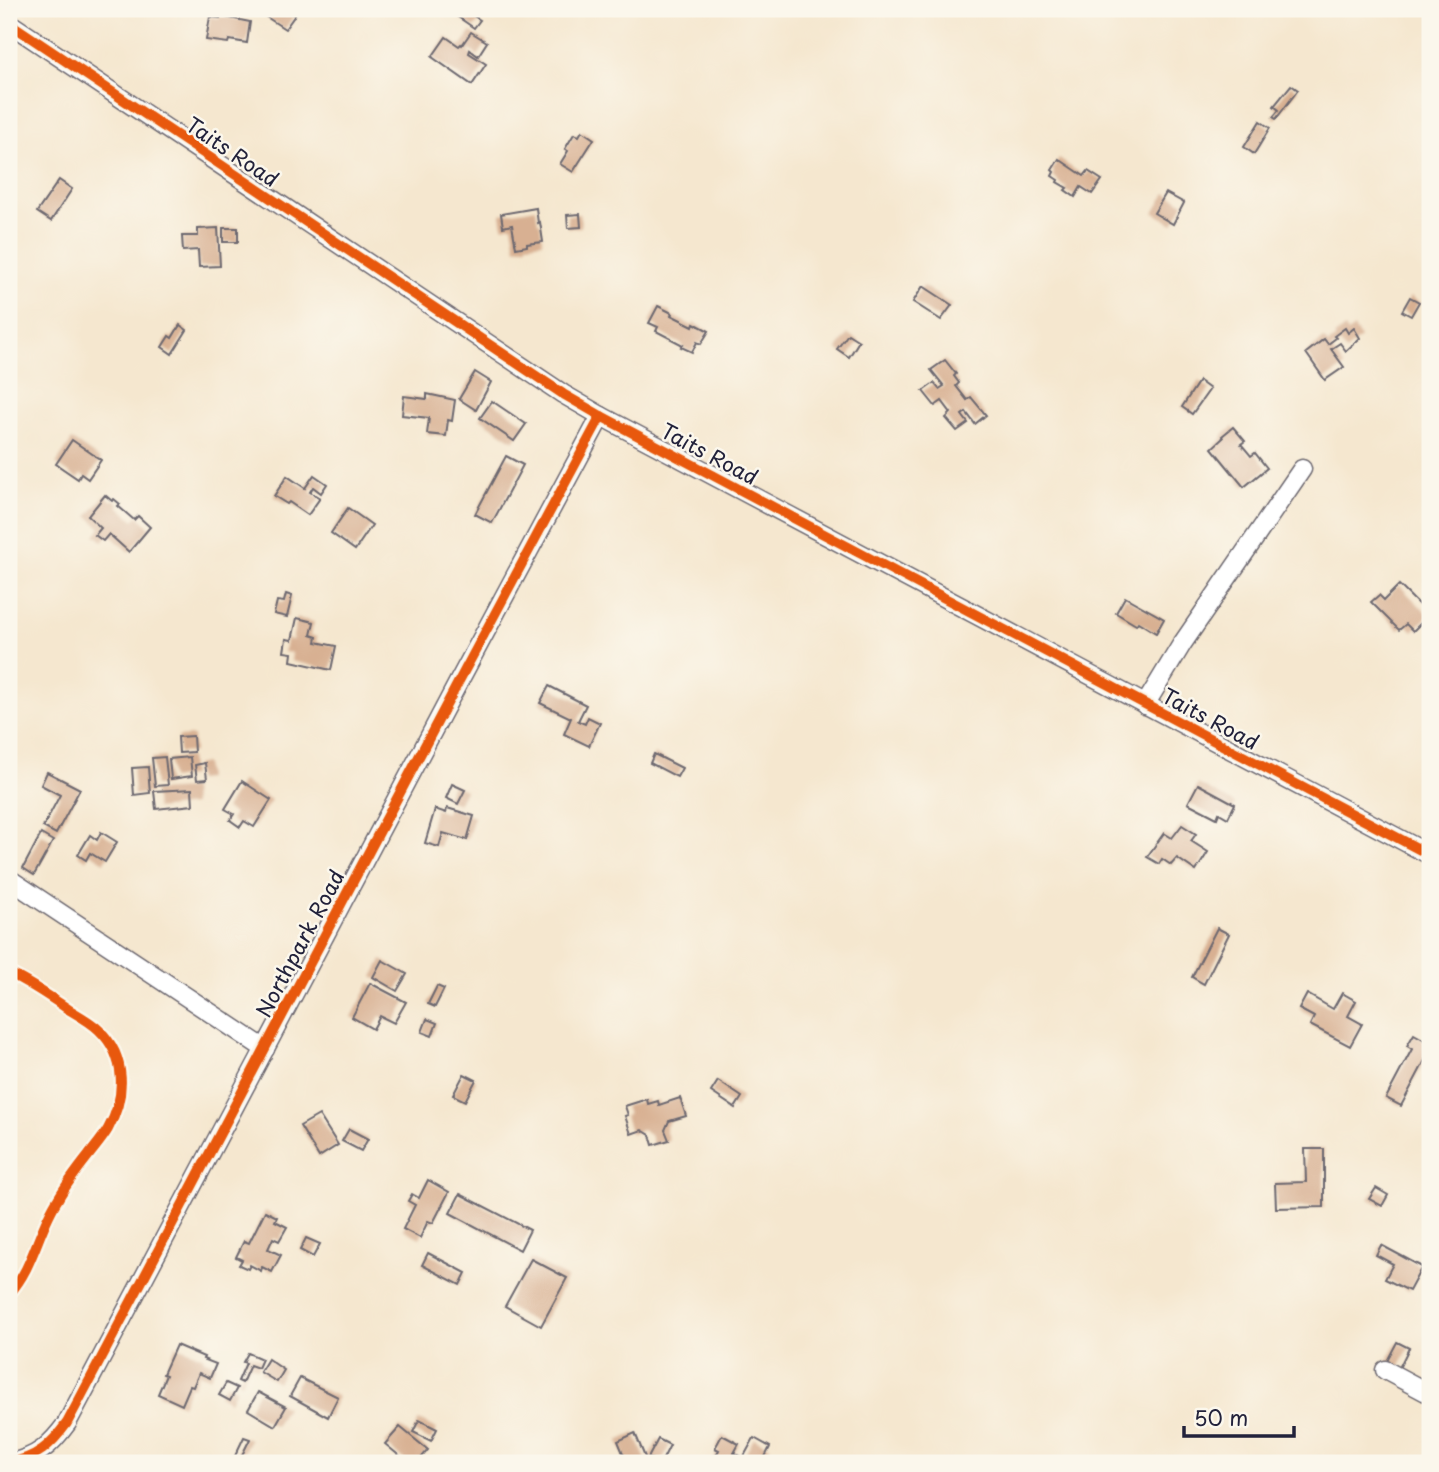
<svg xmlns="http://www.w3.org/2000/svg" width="1439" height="1472" font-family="'Playpen Sans',sans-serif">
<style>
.building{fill:#d8b092}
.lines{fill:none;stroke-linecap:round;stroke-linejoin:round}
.minor-casing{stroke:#6c676f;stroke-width:21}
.minor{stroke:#fff;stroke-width:18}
.cycleway-casing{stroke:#fbf7ec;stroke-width:15}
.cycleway{stroke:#e8590c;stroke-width:10}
.labels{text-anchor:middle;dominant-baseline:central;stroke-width:5;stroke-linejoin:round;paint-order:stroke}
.street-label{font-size:21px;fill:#22223b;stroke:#fbf7ec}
</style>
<rect width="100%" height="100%" fill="#fbf7ec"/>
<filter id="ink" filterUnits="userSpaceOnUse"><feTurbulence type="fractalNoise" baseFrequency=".0143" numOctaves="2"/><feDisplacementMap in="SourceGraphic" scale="14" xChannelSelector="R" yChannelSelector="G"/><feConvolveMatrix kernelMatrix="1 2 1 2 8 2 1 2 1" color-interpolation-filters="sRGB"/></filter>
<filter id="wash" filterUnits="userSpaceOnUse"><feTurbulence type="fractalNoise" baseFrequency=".00686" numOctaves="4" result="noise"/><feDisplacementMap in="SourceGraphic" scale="28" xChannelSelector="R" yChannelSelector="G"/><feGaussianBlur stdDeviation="1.57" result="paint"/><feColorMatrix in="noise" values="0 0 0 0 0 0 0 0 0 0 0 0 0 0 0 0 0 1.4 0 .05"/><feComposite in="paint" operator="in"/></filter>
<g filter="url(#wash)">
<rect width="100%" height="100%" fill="#f5e7cf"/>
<g id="blocks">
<g class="building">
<polygon points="254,9 285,9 295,15 285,29"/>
<polygon points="463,9 480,20 474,28 458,17"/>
<polygon points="220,16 250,22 247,43 229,40 228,43 206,40 210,17 220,18"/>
<polygon points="471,32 487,42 478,56 470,50 469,53 486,64 472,85 432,57 446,37 459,46 461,44 462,45"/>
<polygon points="1291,85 1298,90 1276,119 1273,117 1279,110 1274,106"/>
<polygon points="1260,121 1270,128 1254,154 1244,147"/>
<polygon points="582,131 594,139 573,172 560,164 568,151 565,149 574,134 579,136"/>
<polygon points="1059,159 1084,176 1088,171 1102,180 1092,194 1081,187 1075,197 1065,190 1067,188 1057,182 1058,180 1052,176 1054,172 1052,170"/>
<polygon points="59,180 72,189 51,221 37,212"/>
<polygon points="1166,193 1184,203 1173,224 1154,213"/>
<polygon points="536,208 538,223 540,222 543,242 527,244 527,246 516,248 512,225 503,227 501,214"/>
<polygon points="580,214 581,227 568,228 567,215"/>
<polygon points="218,228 220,266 199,267 198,250 183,251 182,236 198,236 198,229"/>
<rect x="223" y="228" width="15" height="14"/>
<polygon points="923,286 952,305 941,320 913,302"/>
<polygon points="1410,297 1419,302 1411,316 1402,311"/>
<polygon points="658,306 672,313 671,315 693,326 694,323 709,331 701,344 697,342 692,352 681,347 683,345 656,331 658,327 649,323"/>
<polygon points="180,325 187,330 172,354 162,347 169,336 172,338"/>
<polygon points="1345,328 1348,333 1354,328 1360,338 1346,351 1340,343 1331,349 1344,367 1325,380 1306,353 1324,339 1328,344 1336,338 1334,336"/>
<polygon points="848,334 859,341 849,357 837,349"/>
<polygon points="945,360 956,374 954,376 959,383 956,386 967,400 971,397 986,415 975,424 966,412 962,415 968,423 957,431 946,418 951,413 942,401 935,406 923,391 934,383 939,389 944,386 931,370"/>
<polygon points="475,372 491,382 476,410 459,399"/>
<polygon points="1199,381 1210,389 1192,414 1182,407"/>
<polygon points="427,394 455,400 452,421 448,420 446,436 427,434 429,418 402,415 404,396 427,399"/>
<polygon points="492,401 526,424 514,441 480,418"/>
<polygon points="1233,427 1245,441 1241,444 1251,456 1255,453 1267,468 1244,487 1212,448 1223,438 1222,436"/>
<polygon points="72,440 101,460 88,479 81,474 78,479 56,464"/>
<polygon points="506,456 523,465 492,523 475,514"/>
<polygon points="314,475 327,484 321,493 313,487 310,492 320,498 308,515 289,502 287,504 274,496 287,476 305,488"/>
<polygon points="105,495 112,501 114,499 120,504 118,506 134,520 138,516 150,527 129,552 109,534 103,541 95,535 101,528 88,516"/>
<polygon points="348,508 372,525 355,550 331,533"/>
<polygon points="1399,585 1429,615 1413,631 1406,624 1399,630 1371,602 1379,595 1384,600"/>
<polygon points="286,594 292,596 287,617 274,614 277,601 284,602"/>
<polygon points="1125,597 1164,619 1156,633 1138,622 1136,625 1116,613"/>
<polygon points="297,618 314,622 311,635 317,637 316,642 336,646 331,670 291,661 292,653 284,652 286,639 292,640"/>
<polygon points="549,686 586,705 578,721 585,724 588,717 600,723 589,746 564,734 571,718 540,703"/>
<polygon points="193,736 194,752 179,753 178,737"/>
<polygon points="654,754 682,768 677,777 650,763"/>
<polygon points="165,757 168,785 155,786 152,758"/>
<polygon points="190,757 192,776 171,779 169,759"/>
<polygon points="205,763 207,779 197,780 195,765"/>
<polygon points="148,767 150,793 134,795 132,768"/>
<polygon points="47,772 80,789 56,834 43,827 60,795 41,785"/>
<polygon points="242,781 271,800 254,827 244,821 240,827 230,820 234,814 225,809"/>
<polygon points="452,784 465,790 458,804 446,798"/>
<polygon points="1198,784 1235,804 1228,818 1219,813 1217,818 1188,803"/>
<polygon points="192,789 193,805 156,809 154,791"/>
<polygon points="447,808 474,816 467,840 443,833 439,847 425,843 435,809 446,813"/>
<polygon points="1182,825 1196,834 1191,841 1208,852 1196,871 1177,858 1171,865 1162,859 1159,864 1147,857 1164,833 1172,838"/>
<polygon points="101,832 117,842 105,862 90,853 86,860 78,855 90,835 97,840"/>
<polygon points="41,834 53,841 34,875 23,868"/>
<polygon points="1217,928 1229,934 1204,984 1192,977"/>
<polygon points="382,960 407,974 397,991 373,977"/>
<polygon points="370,983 406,1002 394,1023 380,1016 373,1029 352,1017"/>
<polygon points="437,986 444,989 435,1007 428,1004"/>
<polygon points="1342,993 1356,1001 1348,1016 1362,1024 1350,1046 1310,1025 1314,1017 1299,1009 1307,994 1333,1009"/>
<polygon points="427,1019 437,1023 432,1036 422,1032"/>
<polygon points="1414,1034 1430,1043 1430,1051 1401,1106 1386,1098 1412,1049 1407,1046"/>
<polygon points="464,1074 476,1080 465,1101 453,1095"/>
<polygon points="718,1081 742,1097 735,1108 711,1092"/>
<polygon points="680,1098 686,1116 669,1121 665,1130 669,1140 653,1145 650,1135 642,1130 631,1134 625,1116 628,1115 625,1106 647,1099 648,1104 658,1101 659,1105"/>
<polygon points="319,1115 338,1145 319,1157 300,1126"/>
<polygon points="349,1129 368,1139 361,1151 342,1141"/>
<polygon points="1305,1149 1324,1149 1324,1207 1276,1208 1275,1183 1306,1182"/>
<polygon points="428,1180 449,1192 433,1223 428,1221 420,1238 403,1229 415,1205 408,1201 412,1194 419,1198"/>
<polygon points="1376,1188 1388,1195 1382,1206 1369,1199"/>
<polygon points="460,1194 530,1230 520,1250 450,1213"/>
<polygon points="265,1211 277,1217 275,1221 287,1227 279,1241 273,1238 268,1249 281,1255 272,1272 262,1267 261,1271 250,1265 248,1269 239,1265 242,1260 236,1257 244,1241 249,1243"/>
<polygon points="306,1238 320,1244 313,1257 300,1250"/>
<polygon points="1381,1245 1422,1267 1409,1291 1385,1279 1393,1264 1376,1255"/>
<polygon points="428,1253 466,1273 460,1285 422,1265"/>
<polygon points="531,1259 567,1278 541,1326 505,1306"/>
<polygon points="1397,1342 1409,1348 1398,1370 1386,1363"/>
<polygon points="176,1345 204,1357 203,1359 216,1364 210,1378 199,1373 193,1387 190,1386 182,1405 158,1394 166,1375 163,1374"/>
<polygon points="248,1353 262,1359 258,1368 250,1365 242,1383 238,1381 246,1363 243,1362"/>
<polygon points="268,1359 284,1370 277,1382 260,1372"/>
<polygon points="300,1378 338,1397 328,1417 290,1396"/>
<polygon points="226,1383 237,1388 230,1401 219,1395"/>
<polygon points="258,1392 286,1407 275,1426 248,1410"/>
<polygon points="419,1420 437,1429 431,1441 413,1432"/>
<polygon points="400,1427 428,1450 417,1463 408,1463 385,1444"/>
<polygon points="635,1433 647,1462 645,1463 627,1463 618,1441"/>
<polygon points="722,1435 739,1444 734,1453 743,1458 754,1438 770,1447 762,1463 712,1463 719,1450 715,1448"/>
<polygon points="244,1437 250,1439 239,1461 234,1458"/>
<polygon points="658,1439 670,1445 661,1463 648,1458"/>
</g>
</g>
</g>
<g filter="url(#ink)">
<use href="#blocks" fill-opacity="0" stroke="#6c676f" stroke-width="2"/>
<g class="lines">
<g class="minor-casing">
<g id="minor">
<polyline points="9,23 563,394 601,416 1430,855"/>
<polyline points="1145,705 1182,644 1302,469"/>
<polyline points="9,879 265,1049"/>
<polyline points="1385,1370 1430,1394"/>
<path d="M 9,1463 C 37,1458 51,1445 67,1423 L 459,681 L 601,416"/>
</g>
</g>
<use href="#minor" class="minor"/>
<g class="cycleway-casing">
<g id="cycleway">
<polyline points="9,23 563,394 601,416 1430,855"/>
<path d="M 9,973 C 30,983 49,996 68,1009 C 78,1015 91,1022 99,1030 C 127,1057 126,1097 108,1129 C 103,1138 95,1147 89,1155 C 78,1169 67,1183 58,1199 C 38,1229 34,1267 9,1294"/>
<path d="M 9,1463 C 37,1458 51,1445 67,1423 L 459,681 L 601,416"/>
</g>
</g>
<use href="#cycleway" class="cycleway"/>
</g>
</g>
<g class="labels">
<g class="street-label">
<text transform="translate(233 151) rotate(34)">Taits Road</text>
<text transform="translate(710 453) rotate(28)">Taits Road</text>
<text transform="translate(1211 718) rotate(28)">Taits Road</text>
<text transform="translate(299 943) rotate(-62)">Northpark Road</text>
</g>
</g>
<rect width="1439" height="1472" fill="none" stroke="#fbf7ec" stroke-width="35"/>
<path d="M1184 1426v10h110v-10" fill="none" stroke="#22223b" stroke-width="3.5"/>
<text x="1194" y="1426" font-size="21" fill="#22223b" stroke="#fbf7ec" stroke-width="5" paint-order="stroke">50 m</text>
</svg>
